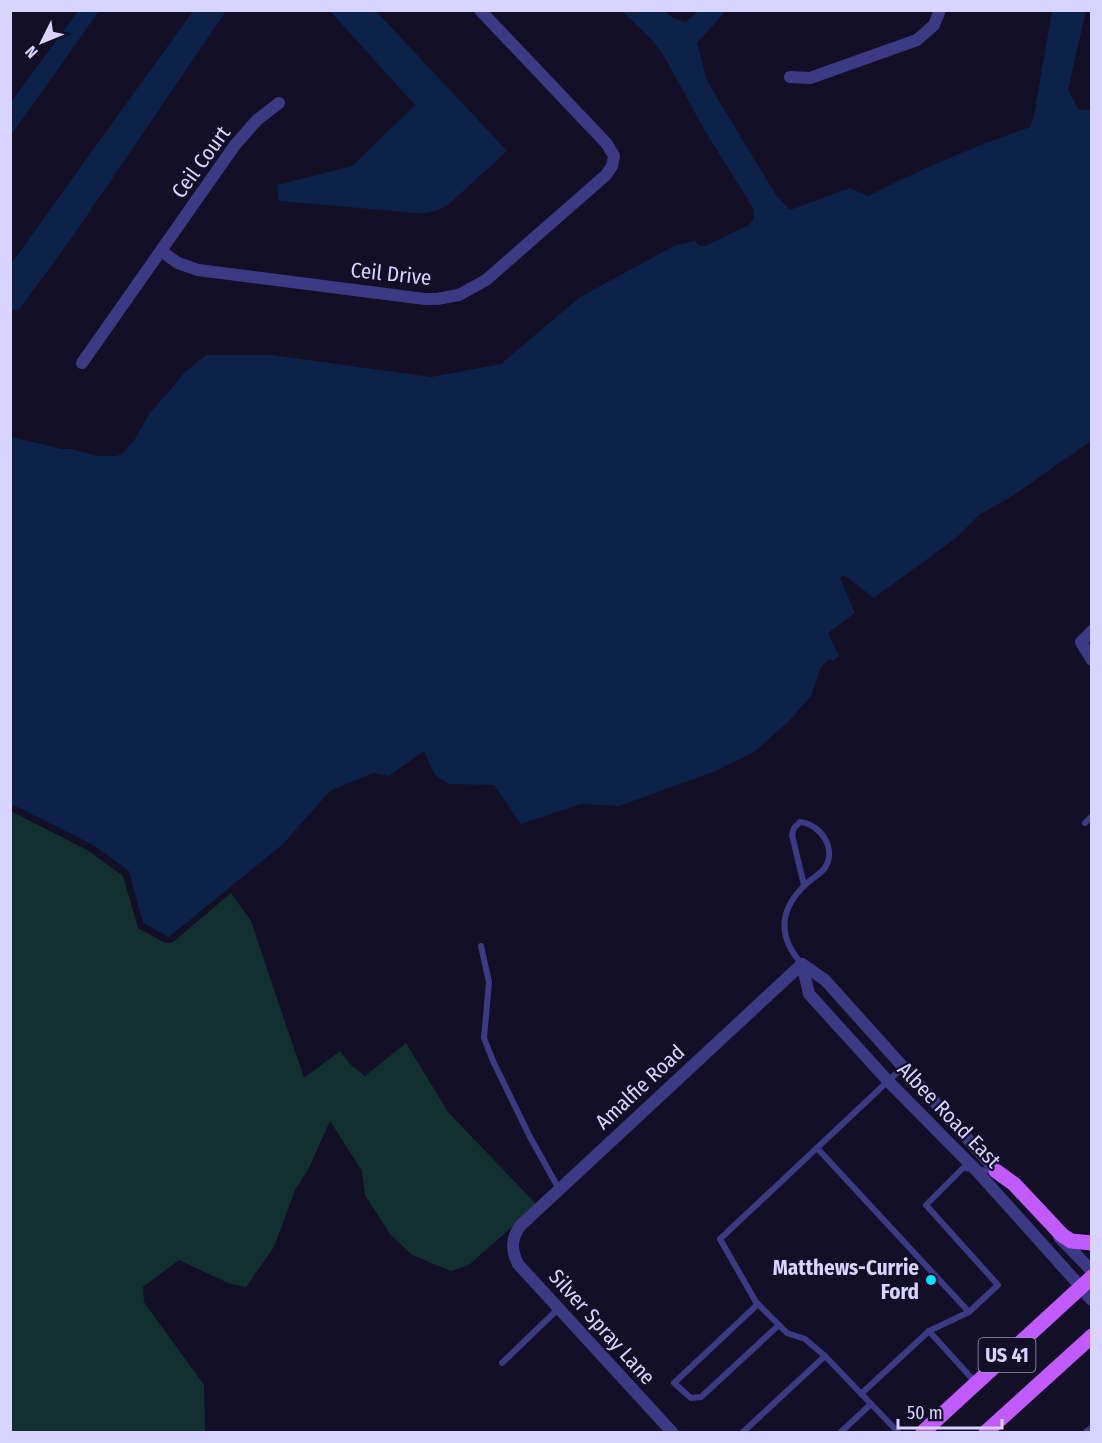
<svg xmlns="http://www.w3.org/2000/svg" width="1102" height="1443" font-family="'Fira Sans Condensed',sans-serif">
<style>
.green{fill:#12302f}
.water{fill:#0c2248}
.lines{fill:none;stroke-linecap:round;stroke-linejoin:round}
.service{stroke:#3d3a85;stroke-width:6}
.minor{stroke:#3d3a85;stroke-width:12}
.tertiary{stroke:#3d3a85;stroke-width:14}
.primary{stroke:#c25bff;stroke-width:15}
.poi-dot{fill:#00e5ff;stroke:#130f26;stroke-width:2}
.labels{text-anchor:middle;dominant-baseline:central;stroke-width:4.5;stroke-linejoin:round;paint-order:stroke}
.shield{fill:#130f26;stroke:#9e99be;stroke-width:1.5}
.shield-label{font-size:20px;font-weight:bold;fill:#d9d4ff}
.street-label{font-size:21px;fill:#d9d4ff;stroke:#130f26}
.poi-label{font-size:21px;font-weight:bold;fill:#d9d4ff;stroke:#130f26;text-anchor:end}
</style>
<rect width="100%" height="100%" fill="#130f26"/>
<polygon class="green" points="11,811 89,851 123,876 138,928 165,943 173,942 231,893 251,921 304,1078 340,1051 350,1064 365,1076 406,1043 448,1112 537,1205 469,1265 451,1271 412,1255 390,1234 365,1195 362,1171 330,1121 308,1170 295,1190 274,1247 246,1287 228,1283 179,1260 143,1287 144,1302 204,1385 205,1432 11,1432"/>
<g class="water">
<polygon points="79,10 99,11 11,135 11,102"/>
<polygon points="193,11 226,11 73,236 18,311 12,309 11,310 11,264"/>
<path d="M 330,11 L 376,11 L 507,151 L 449,204 C 437,211 429,214 416,213 L 279,201 L 277,185 L 352,166 L 415,105 Z"/>
<path d="M 622,11 L 665,11 L 673,18 L 686,22 L 698,11 L 726,11 L 697,43 L 707,81 L 776,195 L 790,210 L 850,188 L 868,196 C 921,169 974,146 1030,127 L 1034,115 L 1052,11 L 1086,11 L 1068,90 L 1079,110 L 1091,110 L 1091,441 L 1014,495 L 979,515 L 956,538 L 874,598 L 844,575 L 840,578 L 855,613 L 828,633 L 839,656 L 833,661 L 829,659 L 821,667 L 811,696 L 788,722 L 754,752 L 713,772 L 619,806 L 581,804 L 521,824 L 494,785 L 449,784 L 435,775 L 424,751 L 389,776 L 373,773 L 330,791 L 283,844 L 169,937 L 143,923 L 129,871 L 93,845 L 11,804 L 11,437 L 62,449 L 71,449 L 97,456 L 116,456 L 122,454 L 135,439 L 149,414 L 170,390 L 184,373 L 206,355 L 272,355 L 431,377 L 501,364 L 580,297 L 676,245 L 695,241 L 699,246 L 705,246 L 749,225 L 754,218 L 753,208 L 705,131 L 665,58 L 653,41 Z"/>
</g>
<g class="lines">
<g class="service">
<polyline points="1085,823 1092,816"/>
<polyline points="481,946 489,982 484,1038 493,1061 530,1137 559,1189"/>
<path d="M 802,964 C 779,939 778,912 803,887 C 809,880 818,876 824,869 C 838,850 821,824 800,822 L 794,828 L 792,835 L 804,885"/>
<polyline points="817,1148 969,1312"/>
<polyline points="758,1304 674,1383 691,1398 701,1397 779,1325"/>
<polyline points="929,1331 976,1383"/>
<polyline points="825,1356 805,1339 787,1333 756,1302 720,1239 903,1067"/>
<polyline points="502,1363 559,1308"/>
<polyline points="861,1394 929,1331 969,1312 998,1285 926,1205 963,1168 994,1171"/>
<polyline points="743,1432 825,1356 898,1432"/>
<polyline points="841,1432 871,1404"/>
<polyline points="1086,1432 1092,1427"/>
</g>
<g class="minor">
<polyline points="790,77 810,78 917,40 934,25 940,10"/>
<polyline points="161,251 178,263 198,270 425,299 437,299 459,295 486,280 606,175 612,166 614,156 607,144 480,10"/>
<polyline points="82,363 235,145 257,120 279,103"/>
<polyline points="1092,631 1081,642 1092,660"/>
<polyline points="802,964 809,994 888,1081 975,1169 1081,1287"/>
<polyline points="802,964 825,980 1002,1177"/>
<polyline points="1059,1237 1092,1271"/>
<path d="M 672,1432 L 518,1264 C 511,1250 511,1239 520,1226 L 802,964"/>
</g>
<polyline class="tertiary" points="1081,1287 1092,1299"/>
<g class="primary">
<polyline points="996,1171 1014,1184 1062,1235 1071,1241 1092,1243"/>
<polyline points="923,1432 1092,1277"/>
<polyline points="986,1432 1092,1336"/>
</g>
</g>
<circle class="poi-dot" cx="931" cy="1280" r="6"/>
<g class="labels">
<rect class="shield" x="978.5" y="1338" width="57" height="34" rx="4.5"/>
<g class="shield-label">
<text x="1007" y="1355">US 41</text>
</g>
<g class="street-label">
<text transform="translate(201 162) rotate(-54)">Ceil Court</text>
<text transform="translate(391 274) rotate(6)">Ceil Drive</text>
<text transform="translate(640 1087) rotate(-43)">Amalfie Road</text>
<text transform="translate(949 1115) rotate(46)">Albee Road East</text>
<text transform="translate(602 1327) rotate(48)">Silver Spray Lane</text>
</g>
<g class="poi-label">
<text x="919" y="1268">Matthews-Currie<tspan x="919" dy="24">Ford</tspan></text>
</g>
</g>
<rect width="1102" height="1443" fill="none" stroke="#d9d4ff" stroke-width="24"/>
<g transform="translate(42 42) rotate(227)" stroke="#130f26" stroke-width="4.5" paint-order="stroke">
<path d="M0-4.5L10 22L0 15L-10 22Z" fill="#d9d4ff"/>
<text y="-9" font-size="16" font-weight="bold" text-anchor="middle" fill="#d9d4ff">N</text>
</g>
<path d="M898 1419v9h104v-9" fill="none" stroke="#d9d4ff" stroke-width="3"/>
<text x="907" y="1419" font-size="18" fill="#d9d4ff" stroke="#130f26" stroke-width="4.5" paint-order="stroke">50 m</text>
</svg>
